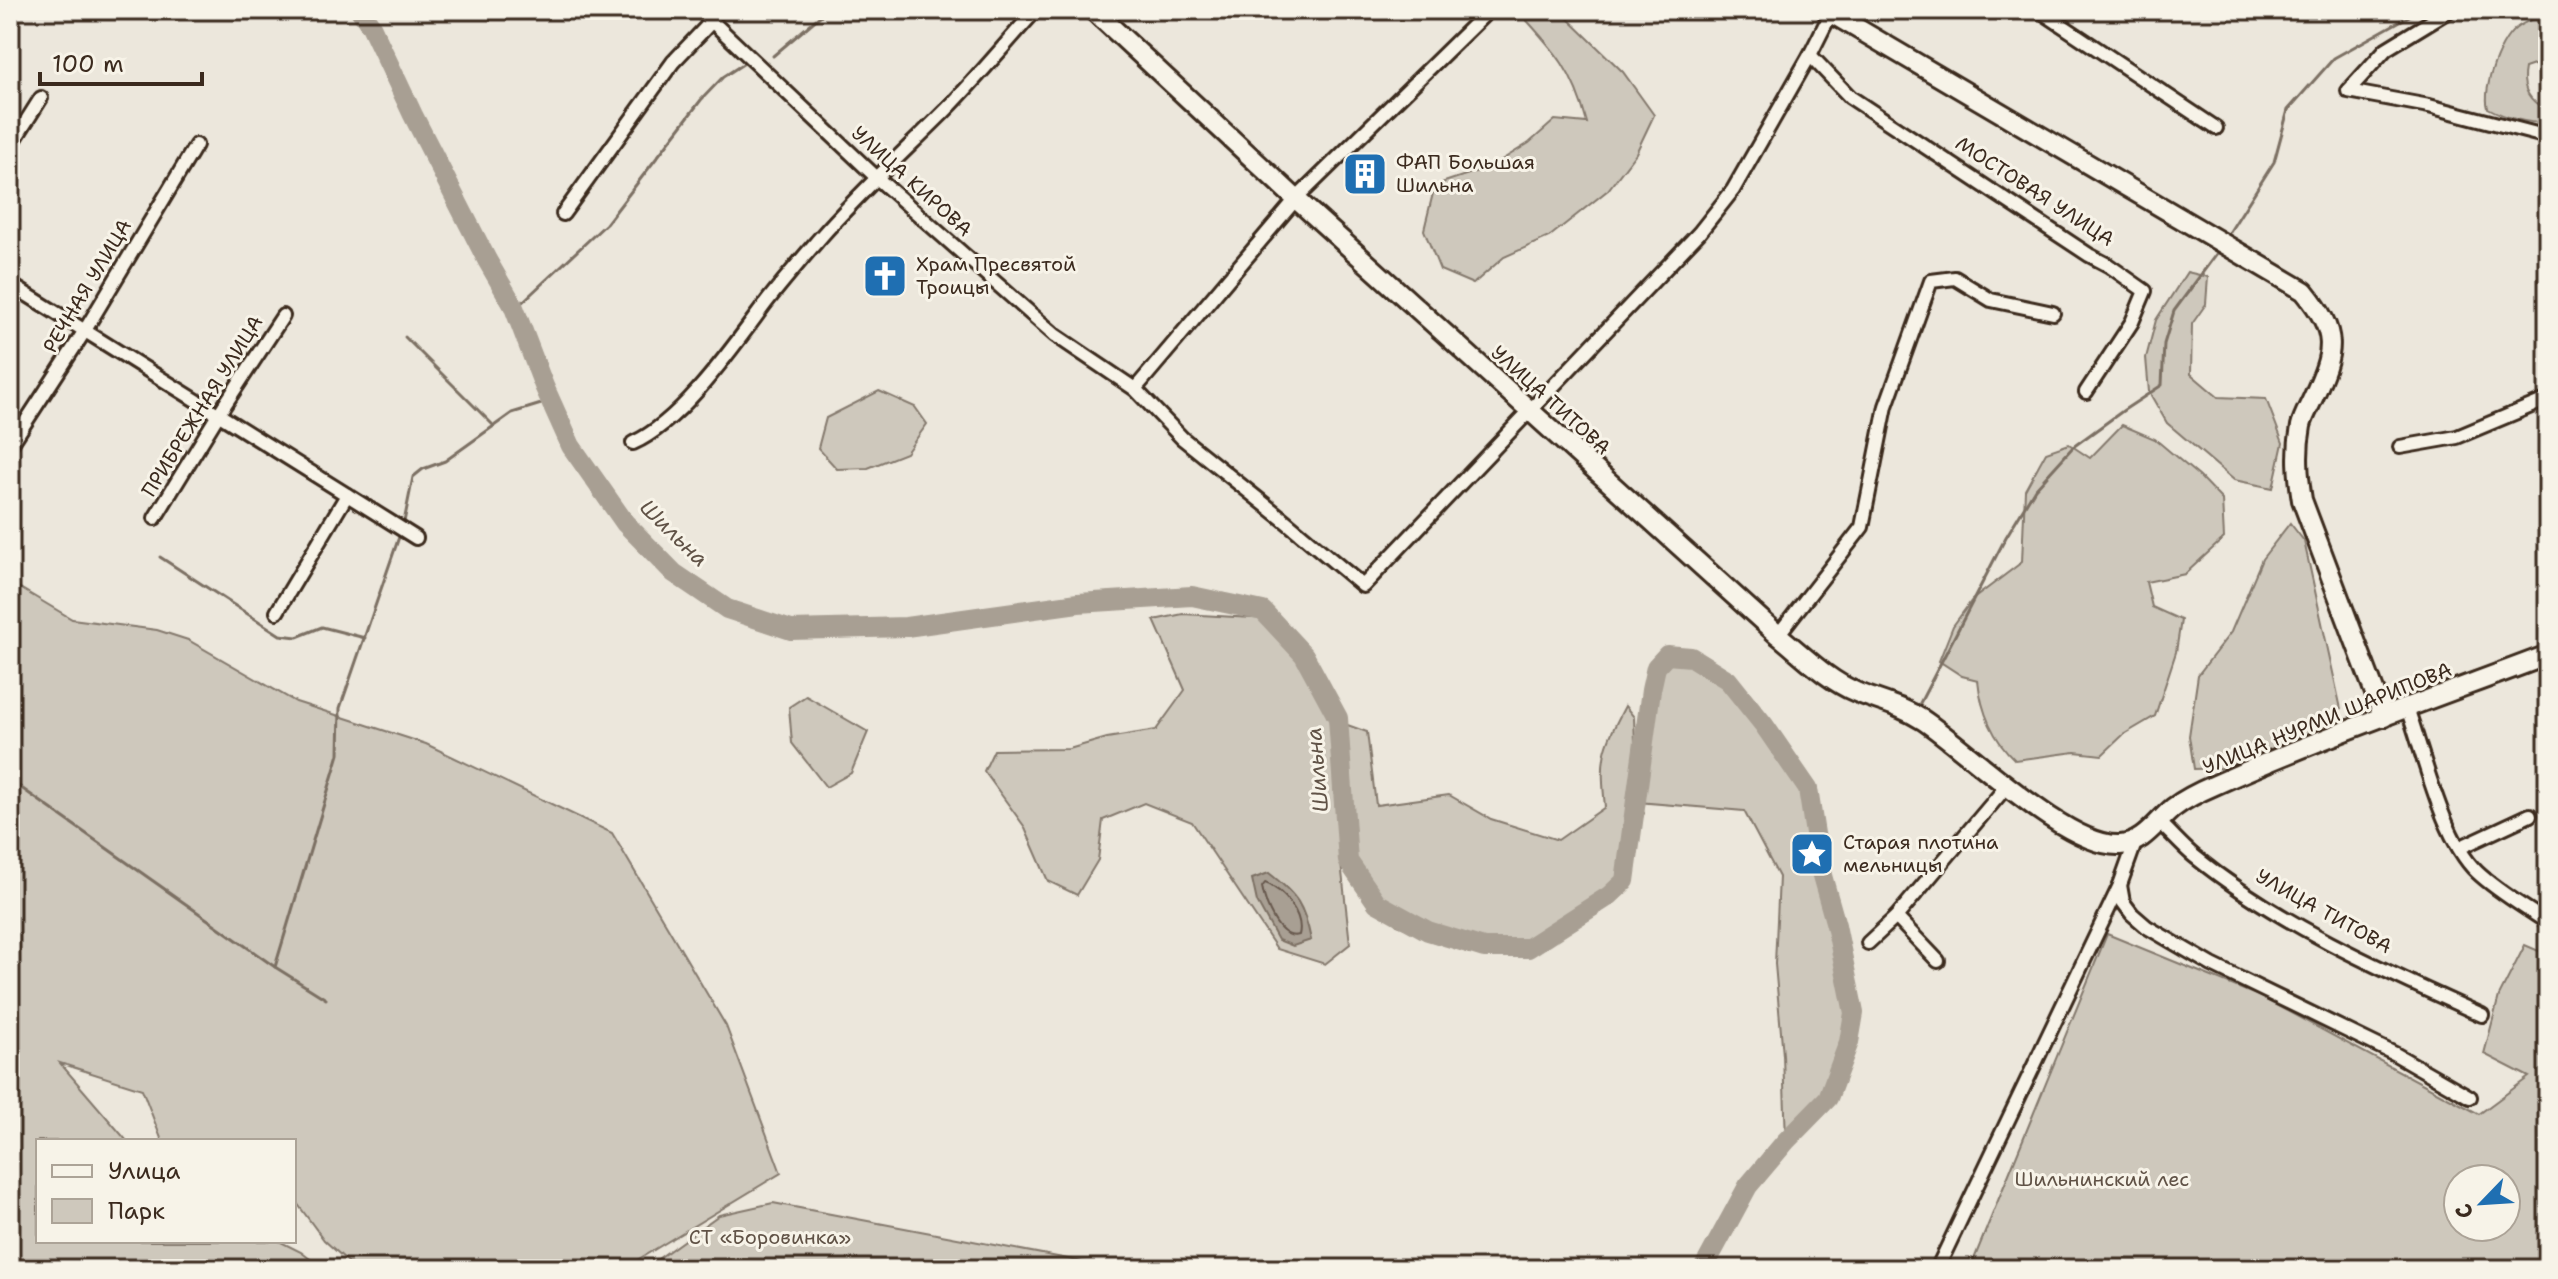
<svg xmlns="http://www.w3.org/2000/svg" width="2558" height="1279" font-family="'Shantell Sans',sans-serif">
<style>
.green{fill:#cec8bc;stroke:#84796d;stroke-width:2;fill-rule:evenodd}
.water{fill:#a89f93;stroke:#7c7064;stroke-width:2}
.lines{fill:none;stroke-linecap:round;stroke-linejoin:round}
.shore{stroke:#67594d;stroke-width:2}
.stream{stroke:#7c7064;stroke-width:3}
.river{stroke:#a89f93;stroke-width:20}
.street-casing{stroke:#3b2a1e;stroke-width:18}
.secondary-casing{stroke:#3b2a1e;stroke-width:24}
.street{stroke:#f7f3e8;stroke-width:12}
.secondary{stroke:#f7f3e8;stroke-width:18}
.labels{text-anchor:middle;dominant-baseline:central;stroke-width:6;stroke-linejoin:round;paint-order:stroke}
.poi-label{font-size:20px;fill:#3b2a1e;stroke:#f7f3e8;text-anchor:start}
.street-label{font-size:20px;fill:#3b2a1e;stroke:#f7f3e8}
.park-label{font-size:20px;fill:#605246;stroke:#f7f3e8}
.water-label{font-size:22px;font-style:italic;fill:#615347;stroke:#f7f3e8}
</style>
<rect width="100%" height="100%" fill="#ece7dc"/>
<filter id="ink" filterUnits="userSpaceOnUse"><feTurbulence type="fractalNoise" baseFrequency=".0125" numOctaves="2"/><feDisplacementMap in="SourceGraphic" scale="16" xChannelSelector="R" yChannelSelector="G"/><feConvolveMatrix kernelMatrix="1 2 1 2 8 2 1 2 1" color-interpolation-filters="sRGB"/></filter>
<g filter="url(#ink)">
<g class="green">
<path d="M 1521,10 L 1559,10 L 1623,72 L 1654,115 L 1636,153 L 1608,190 L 1549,237 L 1504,257 L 1473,284 L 1440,270 L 1424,230 L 1435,185 L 1490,167 L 1529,143 L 1555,120 L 1587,123 C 1573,70 1556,52 1520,13 Z"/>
<path d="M 2548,12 L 2548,71 L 2543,74 L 2534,65 L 2525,68 C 2522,83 2526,97 2540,106 L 2548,98 L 2548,123 C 2528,123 2506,118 2488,108 C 2482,88 2500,38 2519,26 C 2527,21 2539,17 2548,12 Z"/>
<polygon points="2187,272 2208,277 2206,304 2192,324 2191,374 2218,397 2266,399 2283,443 2273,488 2234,480 2167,423 2149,392 2146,358 2156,320"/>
<polygon points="879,391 915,407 927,424 906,453 868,468 837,469 818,448 826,418"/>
<path d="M 2122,425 L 2155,439 L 2200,477 L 2222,500 L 2224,538 L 2185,574 L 2146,582 L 2152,607 L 2181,620 L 2176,652 L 2155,716 L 2123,735 L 2102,755 L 2075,752 L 2015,760 C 1993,739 1981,710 1978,680 L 1962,676 L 1939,661 L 1953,626 L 1972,600 L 2022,562 L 2025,490 L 2046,452 L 2069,444 L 2090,458 Z"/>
<polygon points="2290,523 2304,541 2341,709 2292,744 2225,768 2194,769 2189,736 2198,675 2231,632 2262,559"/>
<polygon points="10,582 72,619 157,630 188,640 296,702 426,744 612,833 726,1026 781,1173 634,1262 636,1269 356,1269 324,1240 294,1199 294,1141 162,1141 142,1089 60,1063 127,1141 38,1141 38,1241 279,1241 301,1252 323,1269 10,1269"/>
<path d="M 1183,614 L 1270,619 L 1310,665 L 1328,718 L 1367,732 L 1376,805 L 1449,795 L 1491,819 L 1558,840 L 1605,807 C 1600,758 1602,750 1625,706 L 1634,717 L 1637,795 L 1651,690 L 1656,667 L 1667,655 L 1691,657 L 1728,680 L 1764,725 L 1808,789 L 1821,872 L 1836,925 L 1854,1013 L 1849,1042 L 1828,1098 L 1786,1141 L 1783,1055 L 1775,964 L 1779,877 L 1744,811 L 1637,802 L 1644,813 L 1609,896 L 1546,946 L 1469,953 L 1397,925 L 1363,893 L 1339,845 L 1350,944 L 1325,964 L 1277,949 L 1192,822 L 1144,803 L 1103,820 L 1098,860 L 1077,895 L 1048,881 L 1024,826 L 984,771 L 994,750 L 1069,749 L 1107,738 L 1156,730 L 1185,690 L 1154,620 Z"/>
<polygon points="806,696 868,732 851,773 826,787 792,743 789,707"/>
<path d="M 2107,934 L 2261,997 L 2479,1114 L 2529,1077 L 2484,1054 L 2499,996 L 2525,945 L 2548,955 L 2548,1269 L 1970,1269 ZM 2458,1179 L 2506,1179 L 2506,1227 L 2458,1227 Z"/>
<polygon points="773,1203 1063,1258 1097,1265 1103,1269 644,1269 719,1215"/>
</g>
<path class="water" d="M 1269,873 C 1297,895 1304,905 1311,940 L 1293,946 L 1278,940 L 1257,902 L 1252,879 Z"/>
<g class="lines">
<path class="shore" d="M 1265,883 C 1284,890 1304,915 1299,935 C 1278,941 1265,903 1262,887 Z"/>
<g class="stream">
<polyline points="773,56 827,10"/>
<polyline points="2227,236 2274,162 2288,110 2334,58 2420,10"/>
<polyline points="515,309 606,224 701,100 723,77 746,62"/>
<polyline points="405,337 493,425"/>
<polyline points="403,527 413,477 423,469 445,461 512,413 551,401"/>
<polyline points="160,557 280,635 297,637 322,627 365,638"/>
<polyline points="1920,703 2006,537 2035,489 2073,447 2124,410 2162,385 2164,344 2174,311 2217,253"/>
<polyline points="10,780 275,967 326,999"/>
<polyline points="275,967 339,754 340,708 400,534"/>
</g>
<polyline class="river" points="360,10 371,26 413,115 487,260 513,305 544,386 571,446 625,523 674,573 727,609 791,630 906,627 1078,603 1192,596 1263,611 1304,655 1338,718 1348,861 1377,903 1428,931 1484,948 1528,948 1609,896 1625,881 1651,690 1656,667 1667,655 1691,657 1728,680 1764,725 1808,789 1821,872 1836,925 1854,1013 1849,1042 1828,1098 1786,1141 1748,1186 1703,1269"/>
<g class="street-casing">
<g id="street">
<polyline points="700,10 877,178 1055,335 1135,389 1182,438 1283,519 1363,586 1699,233 1733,190 1810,55 1831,13"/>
<polyline points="2039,10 2216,128"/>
<polyline points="2450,10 2386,49 2348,91 2429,106 2548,137"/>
<polyline points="1810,55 1850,97 2089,255 2108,265 2145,291 2132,322 2086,392"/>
<polyline points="10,147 41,98"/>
<polyline points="563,214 673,62 712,21"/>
<polyline points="10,284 416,538"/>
<polyline points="1135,389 1296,199 1489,10"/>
<path d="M 633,443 C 681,422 733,347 765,304 C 782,282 801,260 819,239 C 859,193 904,152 947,109 C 978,77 1006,43 1036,10"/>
<polyline points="10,446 84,332 196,145"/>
<polyline points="2400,447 2457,437 2548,399"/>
<polyline points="155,518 218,415 283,316"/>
<polyline points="277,612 347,495"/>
<polyline points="1778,635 1862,527 1886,406 1931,281 1955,278 1991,300 2053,313"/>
<path d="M 2407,708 C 2424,754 2442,839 2477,872 C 2498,892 2525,907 2548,923"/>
<path d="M 2159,822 C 2171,833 2182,846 2194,856 C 2278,924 2384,971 2482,1015"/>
<polyline points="2459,848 2530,815"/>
<polyline points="2120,885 2123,902 2132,914 2147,927 2212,965 2395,1054 2470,1097"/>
<polyline points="1896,917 1938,961"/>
<polyline points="1868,943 1896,917 2006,787"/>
<polyline points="1937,1269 2120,885 2135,843"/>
</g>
</g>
<g class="secondary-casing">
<g id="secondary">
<path d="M 1093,10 L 1296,199 L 1778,635 C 1803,655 1827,680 1856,692 C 1881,702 1899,705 1923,720 C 1968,750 2067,848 2120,845 C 2143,844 2156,822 2173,808 C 2186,798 2201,791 2215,785 C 2324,736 2437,697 2548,655"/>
<path d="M 1826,10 L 2304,291 C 2339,334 2335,350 2313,398 C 2309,407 2303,417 2301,426 C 2296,452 2298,475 2302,500 L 2384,717"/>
</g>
</g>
<use href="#street" class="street"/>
<use href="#secondary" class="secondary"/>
</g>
</g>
<defs>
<g id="building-square" transform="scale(2.3)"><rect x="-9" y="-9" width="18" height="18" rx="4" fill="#1f6fb2" stroke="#f7f3e8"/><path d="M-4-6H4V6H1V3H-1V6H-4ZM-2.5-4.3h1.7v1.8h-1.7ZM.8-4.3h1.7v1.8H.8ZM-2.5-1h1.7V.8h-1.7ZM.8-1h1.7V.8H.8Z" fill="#fff"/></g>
<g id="church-square" transform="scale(2.3)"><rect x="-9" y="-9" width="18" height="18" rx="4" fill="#1f6fb2" stroke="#f7f3e8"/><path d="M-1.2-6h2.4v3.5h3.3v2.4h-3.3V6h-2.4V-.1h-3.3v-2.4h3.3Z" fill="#fff"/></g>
<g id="sight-square" transform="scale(2.3)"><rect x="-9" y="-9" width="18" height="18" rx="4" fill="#1f6fb2" stroke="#f7f3e8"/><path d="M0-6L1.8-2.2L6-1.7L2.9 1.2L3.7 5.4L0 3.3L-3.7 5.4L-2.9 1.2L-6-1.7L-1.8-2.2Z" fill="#fff"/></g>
</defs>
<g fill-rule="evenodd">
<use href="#building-square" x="1365" y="174"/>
<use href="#church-square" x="885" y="276"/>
<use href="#sight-square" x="1812" y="854"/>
</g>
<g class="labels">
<g class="poi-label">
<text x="1396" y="162">ФАП Большая<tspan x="1396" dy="23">Шильна</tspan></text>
<text x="916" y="264">Храм Пресвятой<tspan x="916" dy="23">Троицы</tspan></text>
<text x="1843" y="842">Старая плотина<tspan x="1843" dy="23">мельницы</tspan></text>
</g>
<g class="street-label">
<text transform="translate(912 181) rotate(42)">УЛИЦА КИРОВА</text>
<text transform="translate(2035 191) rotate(33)">МОСТОВАЯ УЛИЦА</text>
<text transform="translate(87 286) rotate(-59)">РЕЧНАЯ УЛИЦА</text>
<text transform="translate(1551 400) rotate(42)">УЛИЦА ТИТОВА</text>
<text transform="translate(202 406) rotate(-58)">ПРИБРЕЖНАЯ УЛИЦА</text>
<text transform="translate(2327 718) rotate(-22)">УЛИЦА НУРМИ ШАРИПОВА</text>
<text transform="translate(2324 911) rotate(29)">УЛИЦА ТИТОВА</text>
</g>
<g class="park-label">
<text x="2102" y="1179">Шильнинский лес</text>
<text x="770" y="1237">СТ «Боровинка»</text>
</g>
<g class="water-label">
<text transform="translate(674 533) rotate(44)">Шильна</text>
<text transform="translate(1317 770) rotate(-95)">Шильна</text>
</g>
</g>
<rect width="2558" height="1279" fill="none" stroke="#f7f3e8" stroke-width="40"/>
<rect x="20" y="20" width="2518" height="1239" fill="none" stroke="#3b2a1e" stroke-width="3" filter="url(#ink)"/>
<rect x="36" y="1139" width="260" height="104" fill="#f7f3e8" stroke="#aca397" stroke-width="2"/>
<rect x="52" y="1165" width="40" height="12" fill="#f7f3e8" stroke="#aca397" stroke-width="2"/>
<text x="108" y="1179" font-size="24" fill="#3b2a1e">Улица</text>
<rect x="52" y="1199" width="40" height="24" fill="#cec8bc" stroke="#aca397" stroke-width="2"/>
<text x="108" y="1219" font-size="24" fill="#3b2a1e">Парк</text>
<g transform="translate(2482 1203) rotate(245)"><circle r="38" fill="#f7f3e8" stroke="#aca397" stroke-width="2"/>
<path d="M0-6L14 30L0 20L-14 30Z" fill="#1f6fb2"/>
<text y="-12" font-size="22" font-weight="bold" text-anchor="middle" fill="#3b2a1e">С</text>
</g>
<path d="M40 72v12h162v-12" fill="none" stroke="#3b2a1e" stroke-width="4"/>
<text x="52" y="72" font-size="24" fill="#3b2a1e" stroke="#f7f3e8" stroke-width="6" paint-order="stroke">100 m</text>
</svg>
